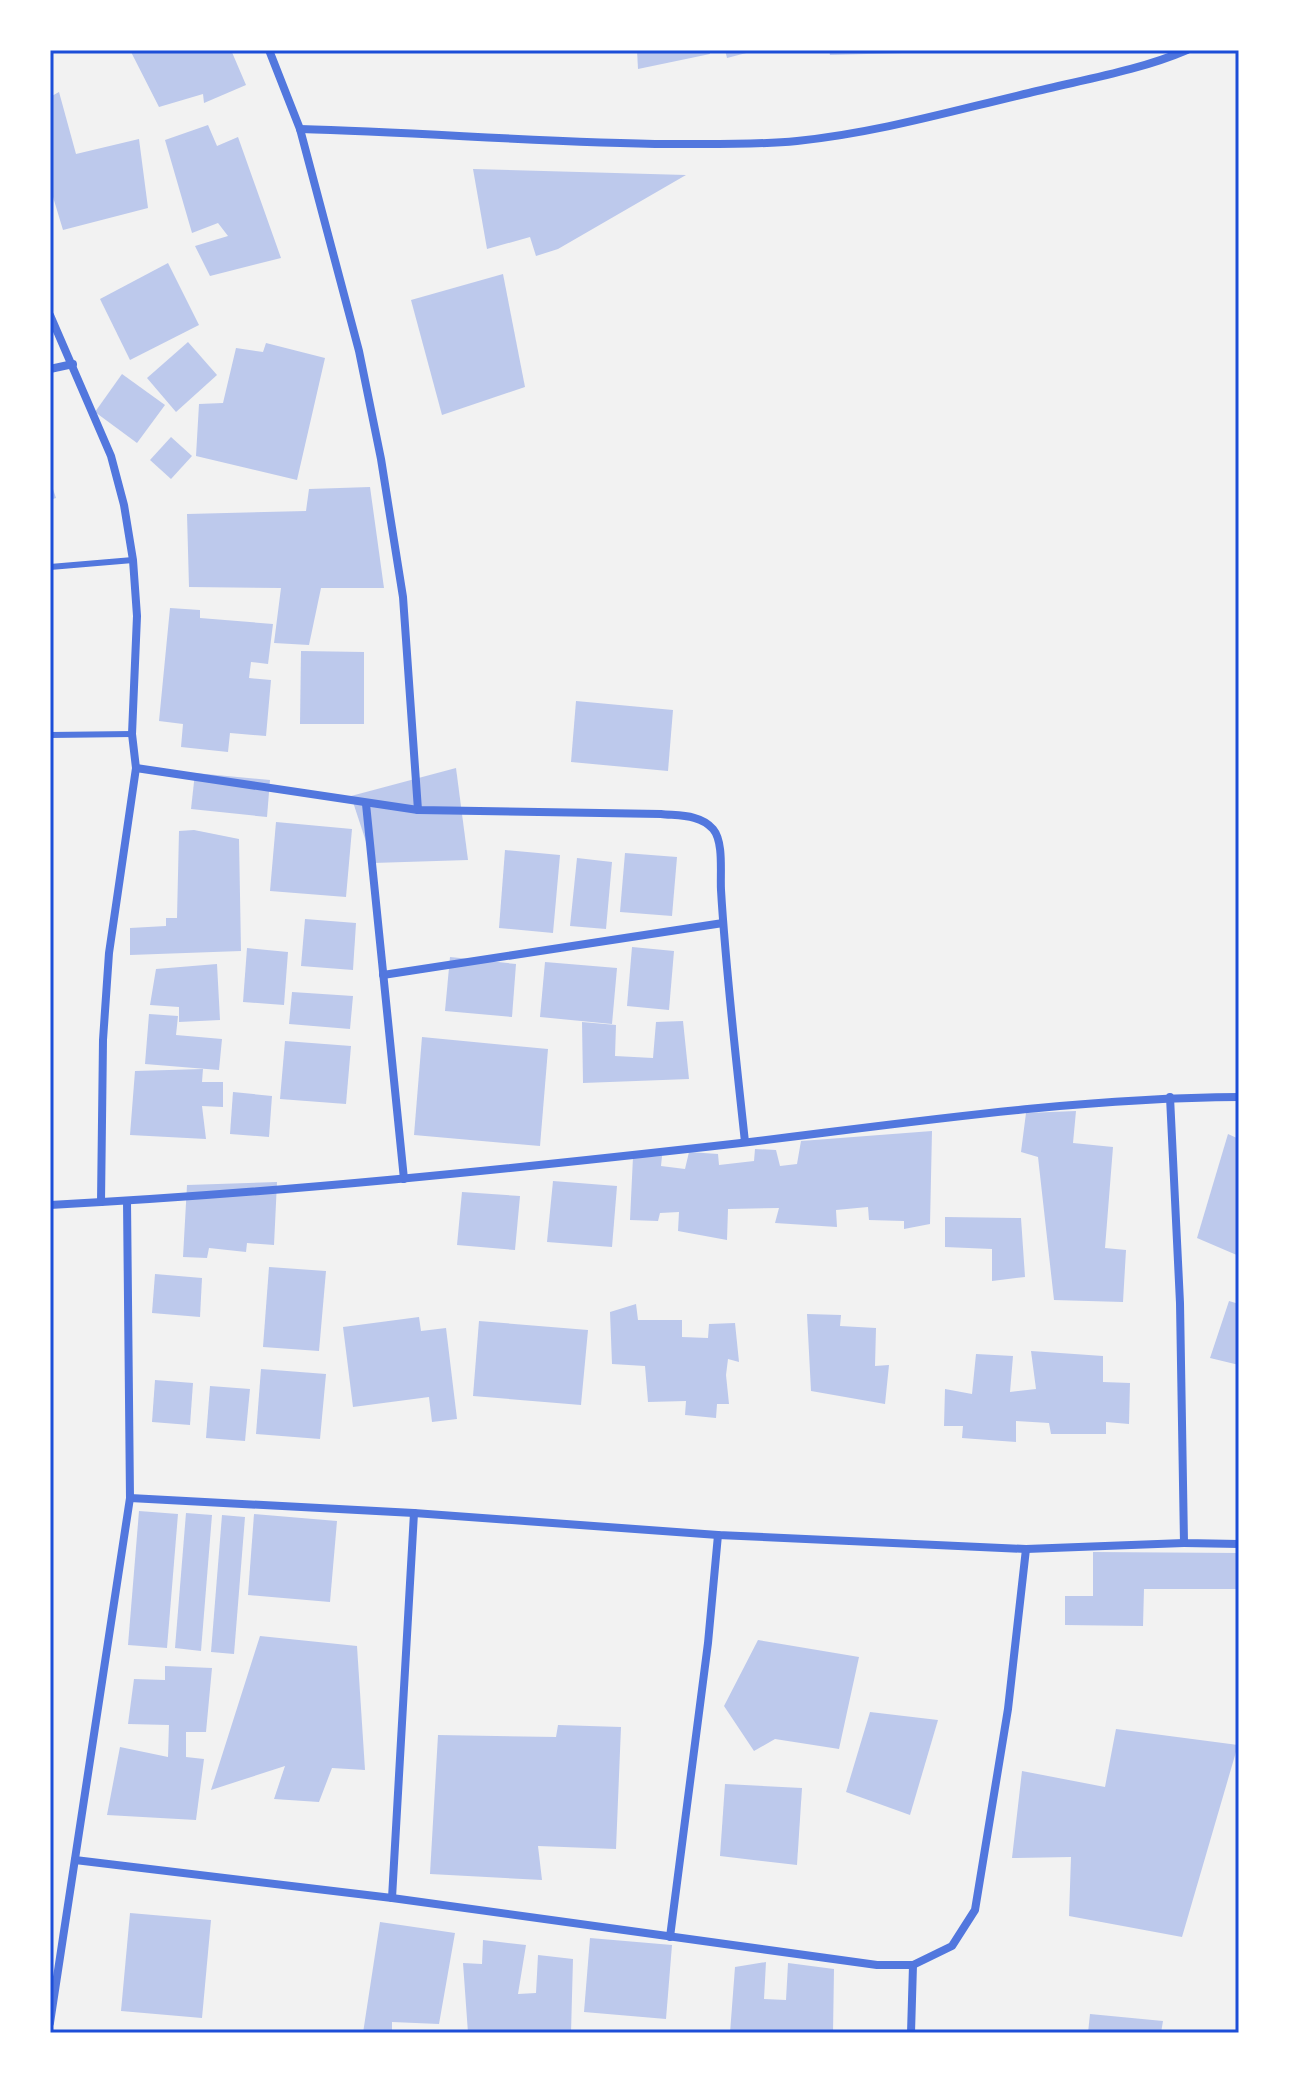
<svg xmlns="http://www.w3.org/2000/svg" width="1289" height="2083" font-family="'Work Sans',sans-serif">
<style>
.building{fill:#bdc9ec}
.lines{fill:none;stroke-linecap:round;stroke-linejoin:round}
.service{stroke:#5277de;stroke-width:6}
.minor{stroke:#5277de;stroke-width:8}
.neatline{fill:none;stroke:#1d4ed8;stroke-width:3}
</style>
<rect width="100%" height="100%" fill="#f2f2f2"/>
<g class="building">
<polygon points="130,50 231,50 246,85 204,103 203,94 159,107"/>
<polygon points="637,50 709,50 710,54 638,69"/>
<polygon points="725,50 754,50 754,51 727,58"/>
<polygon points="829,50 902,50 903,53 830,55"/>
<polygon points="59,92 76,154 139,139 148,208 63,230 50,187 50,97"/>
<polygon points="208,125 217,146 238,137 281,258 210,276 195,246 228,236 218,223 192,233 165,140"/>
<polygon points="473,169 686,175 558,249 536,256 530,237 487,249"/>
<polygon points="168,263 199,325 130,360 100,299"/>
<polygon points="503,274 525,387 442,415 411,300"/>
<polygon points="188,342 217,375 176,412 147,378"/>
<polygon points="266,343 325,358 297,480 196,456 199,404 223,403 236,348 263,352"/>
<polygon points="122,374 165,405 137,443 95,412"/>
<polygon points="171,437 192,456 171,479 150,460"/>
<polygon points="50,480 56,498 50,500"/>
<polygon points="370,487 384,588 321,588 309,645 274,643 281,588 189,587 187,514 306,511 309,489"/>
<polygon points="170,608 200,610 200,618 273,624 268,664 251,662 249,678 271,680 266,736 230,733 228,752 181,747 183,724 159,721"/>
<polygon points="301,651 364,652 364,724 300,724"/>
<polygon points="576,701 673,710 668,771 571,762"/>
<polygon points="456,768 468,860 373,863 351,796"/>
<polygon points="195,773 270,780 267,817 191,809"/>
<polygon points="276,822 352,829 346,897 270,891"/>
<polygon points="194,830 239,839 241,951 130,955 130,928 166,926 166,918 177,918 179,831"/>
<polygon points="505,850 560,855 553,933 499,928"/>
<polygon points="625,853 677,857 672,916 620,912"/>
<polygon points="577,858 612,862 606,929 570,926"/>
<polygon points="305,919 356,923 353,970 301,966"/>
<polygon points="632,947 674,951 669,1010 627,1006"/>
<polygon points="247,948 288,952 284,1005 243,1002"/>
<polygon points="450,957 516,964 512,1017 445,1011"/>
<polygon points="545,962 617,968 612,1024 540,1017"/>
<polygon points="217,964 220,1020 179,1022 179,1007 150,1005 156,969"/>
<polygon points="292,992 353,996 350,1029 289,1024"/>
<polygon points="149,1014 178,1016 176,1035 222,1039 219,1070 145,1064"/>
<polygon points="683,1021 689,1079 583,1083 582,1022 616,1025 615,1056 653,1058 656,1022"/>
<polygon points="422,1037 548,1049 540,1146 414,1135"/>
<polygon points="285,1041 351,1046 346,1104 280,1099"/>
<polygon points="203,1069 202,1082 223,1082 223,1107 202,1106 206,1139 130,1135 135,1071"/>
<polygon points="233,1092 272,1096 269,1137 230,1134"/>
<polygon points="1076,1111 1073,1143 1113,1147 1105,1248 1126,1250 1123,1302 1054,1300 1038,1157 1021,1152 1026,1113"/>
<polygon points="932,1131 930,1224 904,1229 904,1221 869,1220 868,1207 836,1210 837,1227 775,1223 779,1208 728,1209 727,1240 678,1231 679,1212 660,1213 658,1221 630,1220 633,1157 662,1156 661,1166 685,1169 689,1152 718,1154 719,1165 754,1161 755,1149 776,1150 780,1166 797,1164 801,1141"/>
<polygon points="1228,1134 1239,1139 1239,1256 1197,1238"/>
<polygon points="553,1181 617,1186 612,1247 547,1242"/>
<polygon points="277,1182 274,1245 247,1243 246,1252 209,1248 207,1258 183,1257 187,1185"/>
<polygon points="462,1192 520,1196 515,1250 457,1245"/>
<polygon points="945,1217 1021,1218 1025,1277 992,1281 992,1249 945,1247"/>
<polygon points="269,1267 326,1271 319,1351 263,1347"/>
<polygon points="155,1274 202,1278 200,1317 152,1313"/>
<polygon points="1229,1301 1239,1304 1239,1365 1210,1358"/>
<polygon points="636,1304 638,1320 682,1320 682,1337 708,1338 709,1324 735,1323 739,1362 728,1359 726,1375 729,1404 717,1404 716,1418 685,1415 686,1401 648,1402 645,1366 612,1364 610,1312"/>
<polygon points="807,1314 841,1315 840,1326 876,1328 875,1366 889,1365 885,1404 811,1391"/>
<polygon points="419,1317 421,1331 446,1328 457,1419 432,1422 429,1397 353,1407 343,1327"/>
<polygon points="479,1321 588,1330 581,1405 473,1396"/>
<polygon points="1031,1351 1103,1356 1103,1382 1130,1383 1129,1424 1106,1422 1106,1434 1051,1434 1049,1423 1016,1421 1016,1442 962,1438 963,1426 944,1426 945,1389 972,1394 976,1354 1013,1356 1010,1392 1036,1389"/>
<polygon points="261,1369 326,1374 320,1439 256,1434"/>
<polygon points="155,1380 193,1383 190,1425 152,1422"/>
<polygon points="210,1386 250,1389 245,1441 206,1438"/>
<polygon points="139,1511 178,1514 167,1648 128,1645"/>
<polygon points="186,1513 212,1515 201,1651 175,1648"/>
<polygon points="254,1514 337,1521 330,1602 248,1595"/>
<polygon points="222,1515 245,1517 234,1654 211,1652"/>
<polygon points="1093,1552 1239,1553 1239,1589 1144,1589 1143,1626 1065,1625 1065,1596 1093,1596"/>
<polygon points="260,1636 357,1646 365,1770 332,1768 319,1802 274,1799 285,1766 211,1790"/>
<polygon points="758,1640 859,1657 839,1749 775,1739 754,1751 724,1706"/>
<polygon points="165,1666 212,1668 206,1732 186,1732 186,1757 204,1759 196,1820 107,1815 120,1747 168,1757 169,1725 128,1724 134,1679 165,1680"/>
<polygon points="870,1712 938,1720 910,1815 846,1792"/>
<polygon points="558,1725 621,1727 616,1849 538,1846 542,1880 430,1874 438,1735 556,1737"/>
<polygon points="1116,1729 1238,1745 1182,1937 1069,1916 1071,1857 1012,1858 1022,1771 1105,1787"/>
<polygon points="725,1784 802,1788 797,1865 720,1856"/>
<polygon points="130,1913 211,1920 202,2018 121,2011"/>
<polygon points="380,1922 455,1933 439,2024 392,2022 392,2033 363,2033"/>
<polygon points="590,1938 672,1945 666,2019 584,2012"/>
<polygon points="483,1940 526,1945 518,1994 536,1993 538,1955 573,1959 571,2033 468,2033 463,1963 482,1964"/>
<polygon points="766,1962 764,1999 786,2000 788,1963 834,1969 833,2033 730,2033 735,1967"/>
<polygon points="1090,2014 1163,2021 1161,2033 1088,2033"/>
</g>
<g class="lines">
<g class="service">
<polyline points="50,567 133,560"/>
<polyline points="50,735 132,734"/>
</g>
<g class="minor">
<polyline points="269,50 300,129 359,351 381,459 403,597 418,810"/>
<path d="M 300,129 C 423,132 546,143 670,144 C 712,144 755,145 797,141 C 876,133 952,111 1029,93 C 1081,80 1138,71 1187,50"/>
<polyline points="50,315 111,456 124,505 133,560 137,616 132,734 136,768 109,953 103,1040 101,1202"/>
<polyline points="50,369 73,364"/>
<path d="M 136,768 L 418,810 L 661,814 C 679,816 700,814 713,829 C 724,842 720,873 721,890 C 726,974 736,1058 745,1142"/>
<polyline points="366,804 404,1179"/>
<polyline points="383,975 723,923"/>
<polyline points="1170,1097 1180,1303 1184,1543 1239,1544"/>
<path d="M 50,1205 C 281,1193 511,1169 741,1143 C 907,1123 1072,1098 1239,1097"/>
<polyline points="130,1498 414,1513 718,1535 1026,1549 1184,1543"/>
<polyline points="75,1860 392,1898 877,1965 913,1965 952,1946 975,1910 1008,1709 1026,1549"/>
<polyline points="392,1898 414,1513"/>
<polyline points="670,1937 708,1643 718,1535"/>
<polyline points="50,2023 130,1498 127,1201"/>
<polyline points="911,2033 913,1965"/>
</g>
</g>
<rect width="1289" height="2083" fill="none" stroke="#ffffff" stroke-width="104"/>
<rect x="52" y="52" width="1185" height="1979" class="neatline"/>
</svg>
